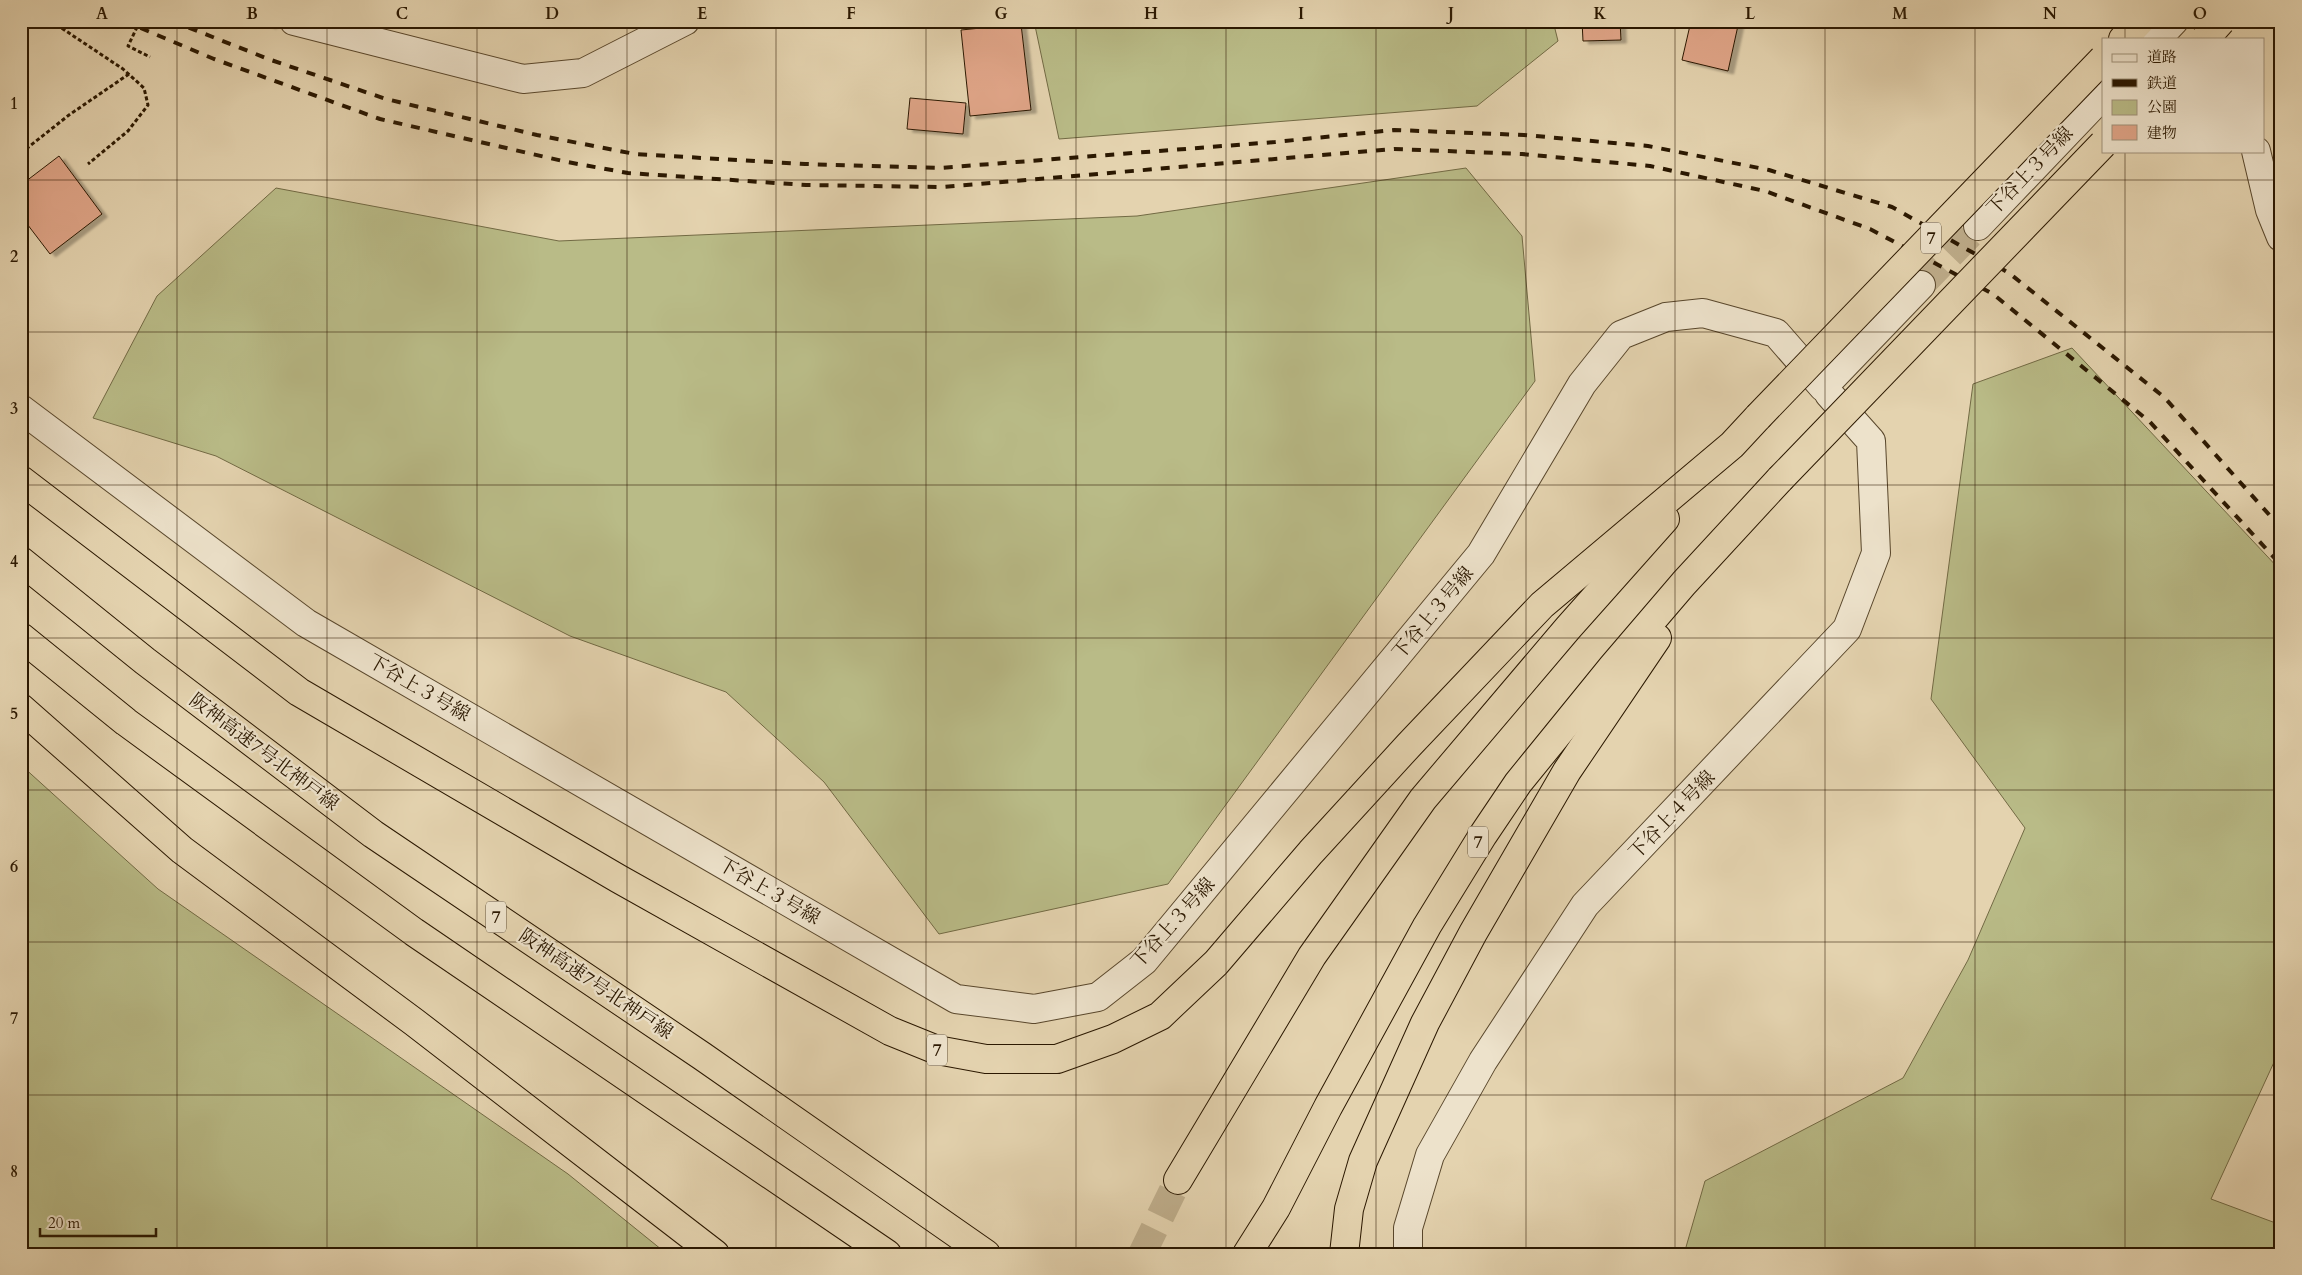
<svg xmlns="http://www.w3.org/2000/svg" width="2302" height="1275" font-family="Cardo,'Noto Serif JP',serif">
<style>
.green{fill:#b9bb87;stroke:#726a44}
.building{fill:#e0a588;stroke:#2b1801;filter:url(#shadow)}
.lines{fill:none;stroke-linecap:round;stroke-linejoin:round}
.minor-tunnel{stroke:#bfae8c;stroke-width:28;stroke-dasharray:28 14;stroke-linecap:butt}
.motorway-tunnel{stroke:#bfae8c;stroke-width:28;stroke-dasharray:28 14;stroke-linecap:butt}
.minor-casing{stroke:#59472c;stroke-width:30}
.motorway-casing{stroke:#2b1801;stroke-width:30}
.path{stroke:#2b1801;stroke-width:3;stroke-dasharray:4 2.5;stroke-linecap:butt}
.minor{stroke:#ede2cb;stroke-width:28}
.motorway{stroke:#e4d3af;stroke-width:28}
.rail{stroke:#2b1801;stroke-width:4;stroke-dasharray:9 9;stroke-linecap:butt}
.motorway-bridge-casing{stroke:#2b1801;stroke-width:30;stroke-linecap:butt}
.motorway-bridge{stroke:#e4d3af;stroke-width:28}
.grid{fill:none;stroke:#2b1801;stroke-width:1;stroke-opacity:0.55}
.labels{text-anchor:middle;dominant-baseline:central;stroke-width:4.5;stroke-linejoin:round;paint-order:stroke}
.shield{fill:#ede2cb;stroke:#65553e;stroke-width:1}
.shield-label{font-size:18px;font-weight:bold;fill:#2b1801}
.street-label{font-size:19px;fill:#2b1801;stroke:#ede2cb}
.neatline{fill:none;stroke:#2b1801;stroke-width:2}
.grid-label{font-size:16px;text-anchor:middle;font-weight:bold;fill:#2b1801}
</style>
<defs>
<filter id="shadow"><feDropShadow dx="5.5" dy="3" stdDeviation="1" flood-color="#0004"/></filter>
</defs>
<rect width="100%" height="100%" fill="#e4d3af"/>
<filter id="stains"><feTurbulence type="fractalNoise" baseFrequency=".004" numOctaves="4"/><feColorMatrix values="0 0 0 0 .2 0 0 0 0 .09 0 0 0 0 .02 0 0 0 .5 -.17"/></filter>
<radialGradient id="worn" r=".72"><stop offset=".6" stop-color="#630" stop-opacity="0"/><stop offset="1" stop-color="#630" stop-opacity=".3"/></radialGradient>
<g class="green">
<polygon points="1034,21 1146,21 1254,26 1255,21 1553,21 1558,41 1477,106 1059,139"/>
<polygon points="1466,168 1522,236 1535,381 1168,884 939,934 824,782 726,692 570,636 216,456 93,418 157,296 276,188 559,241 1137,216"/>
<polygon points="2072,348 2281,571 2281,1047 2211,1199 2281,1225 2281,1254 1684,1254 1705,1181 1903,1078 1968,960 2025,828 1931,699 1973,384"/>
<polygon points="21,765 158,889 568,1174 667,1254 21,1254"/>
</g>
<g class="building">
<polygon points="259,21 273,21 271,26"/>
<polygon points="1582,21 1620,21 1621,40 1583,41"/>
<polygon points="1691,21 1739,21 1728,71 1682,60"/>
<polygon points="1021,24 1031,110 970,116 961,30"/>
<polygon points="910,98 966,103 963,134 907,129"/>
<polygon points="59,156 102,214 50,254 21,216 21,185"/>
</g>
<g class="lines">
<polyline class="minor-tunnel" points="1921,285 1978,226"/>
<polyline class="motorway-tunnel" points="1142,1254 1178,1180"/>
<g class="minor-casing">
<g id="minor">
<polyline points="294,21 523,79 583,73 685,21"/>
<polyline points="2157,39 2174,21"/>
<polyline points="2256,151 2270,210 2281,237"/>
<polyline points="1978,226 2103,95"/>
<polyline points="21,409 306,623 956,999 1034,1009 1098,997 1144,961 1481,554 1582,384 1621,335 1666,317 1703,313 1776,333 1823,387 1921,285"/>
<polyline points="1408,1254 1408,1228 1430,1155 1483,1061 1585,905 1847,629 1876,553 1871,441 1829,394"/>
</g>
</g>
<g class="motorway-casing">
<g id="motorway">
<polyline points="2123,39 2140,21"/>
<polyline points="21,480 299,692 619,879 890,1031 937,1050 986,1059 1057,1059 1113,1039 1160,1016 1216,963 1311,852 1409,745 1542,605 1732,445 1758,417"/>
<polyline points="21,561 145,661 373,834 702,1056 986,1254"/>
<polyline points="21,637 126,722 414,932 887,1254"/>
<polyline points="21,708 182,850 414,1022 715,1254"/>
<polyline points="1178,1180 1312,956 1423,799 1568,628 1665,519"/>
<polyline points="1247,1254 1276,1208 1328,1107 1427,926 1483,835 1518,783 1613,666 1684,583 1780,479"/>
<polyline points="1344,1254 1349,1209 1363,1161 1425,1023 1473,933 1567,771 1657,638"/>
</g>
</g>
<g class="path">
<polyline points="51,21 123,69 144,88 148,105 128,131 88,164"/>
<polyline points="140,21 128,46 150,57"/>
<polyline points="21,153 69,115 129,74"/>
</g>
<use href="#minor" class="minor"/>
<use href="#motorway" class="motorway"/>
<g class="rail">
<polyline points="124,21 214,59 380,119 567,162 628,173 806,185 942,187 1394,149 1522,154 1650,166 1765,191 1870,229 1993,294 2150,422 2281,565"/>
<polyline points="172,21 271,60 386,99 537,135 635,154 805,164 939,168 1275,142 1394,130 1524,135 1648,146 1769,170 1892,207 2009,273 2164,397 2281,528"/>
</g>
<g class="motorway-bridge-casing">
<g id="motorway-bridge">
<polyline points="2205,39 2221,21"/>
<polyline points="1758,417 2103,59"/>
<polyline points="1780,479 2103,144"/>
</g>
</g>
<use href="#motorway-bridge" class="motorway-bridge"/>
</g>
<path class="grid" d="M 177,21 L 177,1254M 327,21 L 327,1254M 477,21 L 477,1254M 627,21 L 627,1254M 776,21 L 776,1254M 926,21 L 926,1254M 1076,21 L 1076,1254M 1226,21 L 1226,1254M 1376,21 L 1376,1254M 1526,21 L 1526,1254M 1675,21 L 1675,1254M 1825,21 L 1825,1254M 1975,21 L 1975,1254M 2125,21 L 2125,39M 2125,151 L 2125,1254M 21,180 L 2281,180M 21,332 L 2281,332M 21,485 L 2281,485M 21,638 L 2281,638M 21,790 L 2281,790M 21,942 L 2281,942M 21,1095 L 2281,1095"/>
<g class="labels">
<g class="shield">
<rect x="1921" y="222.5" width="20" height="31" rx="4"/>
<rect x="1468" y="826.5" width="20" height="31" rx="4"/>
<rect x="486" y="901.5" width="20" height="31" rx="4"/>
<rect x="927" y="1034.5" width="20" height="31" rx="4"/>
</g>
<g class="shield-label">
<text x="1931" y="238">7</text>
<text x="1478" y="842">7</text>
<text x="496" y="917">7</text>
<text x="937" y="1050">7</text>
</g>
<g class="street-label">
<text transform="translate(2030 171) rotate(-46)">下谷上３号線</text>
<text transform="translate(1433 613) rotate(-50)">下谷上３号線</text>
<text transform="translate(419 688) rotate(30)">下谷上３号線</text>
<text transform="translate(264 752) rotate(37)">阪神高速7号北神戸線</text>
<text transform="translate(1672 815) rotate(-46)">下谷上４号線</text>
<text transform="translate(769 891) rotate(30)">下谷上３号線</text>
<text transform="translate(1173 923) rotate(-48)">下谷上３号線</text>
<text transform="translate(596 984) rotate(34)">阪神高速7号北神戸線</text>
</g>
</g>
<rect width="2302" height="1275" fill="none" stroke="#e4d3af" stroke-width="55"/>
<rect x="2102" y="38" width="162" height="115" fill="#ede2cb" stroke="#9f917a"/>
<rect x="2112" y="54" width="25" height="8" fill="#ede2cb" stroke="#9f917a"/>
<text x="2147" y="62" font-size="15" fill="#2b1801">道路</text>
<rect x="2112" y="79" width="25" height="8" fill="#2b1801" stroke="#9f917a"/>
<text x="2147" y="88" font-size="15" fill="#2b1801">鉄道</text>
<rect x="2112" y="100" width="25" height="15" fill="#b9bb87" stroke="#9f917a"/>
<text x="2147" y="112" font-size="15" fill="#2b1801">公園</text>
<rect x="2112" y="125" width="25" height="15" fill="#e0a588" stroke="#9f917a"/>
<text x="2147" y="138" font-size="15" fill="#2b1801">建物</text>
<path d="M40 1228v8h116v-8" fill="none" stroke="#2b1801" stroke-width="2.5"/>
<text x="48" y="1228" font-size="15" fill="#2b1801" stroke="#ede2cb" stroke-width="4" paint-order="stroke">20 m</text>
<rect x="28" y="28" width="2246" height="1220" class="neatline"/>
<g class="grid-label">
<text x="102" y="19">A</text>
<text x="252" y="19">B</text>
<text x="402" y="19">C</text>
<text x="552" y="19">D</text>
<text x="702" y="19">E</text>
<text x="851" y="19">F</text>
<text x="1001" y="19">G</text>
<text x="1151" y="19">H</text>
<text x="1301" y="19">I</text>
<text x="1451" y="19">J</text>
<text x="1600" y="19">K</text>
<text x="1750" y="19">L</text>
<text x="1900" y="19">M</text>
<text x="2050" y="19">N</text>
<text x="2200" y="19">O</text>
<text x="14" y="109">1</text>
<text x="14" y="262">2</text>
<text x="14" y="414">3</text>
<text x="14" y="567">4</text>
<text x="14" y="719">5</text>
<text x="14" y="872">6</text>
<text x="14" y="1024">7</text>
<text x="14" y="1177">8</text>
</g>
<rect width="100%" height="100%" filter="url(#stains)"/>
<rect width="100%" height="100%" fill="url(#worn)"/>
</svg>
